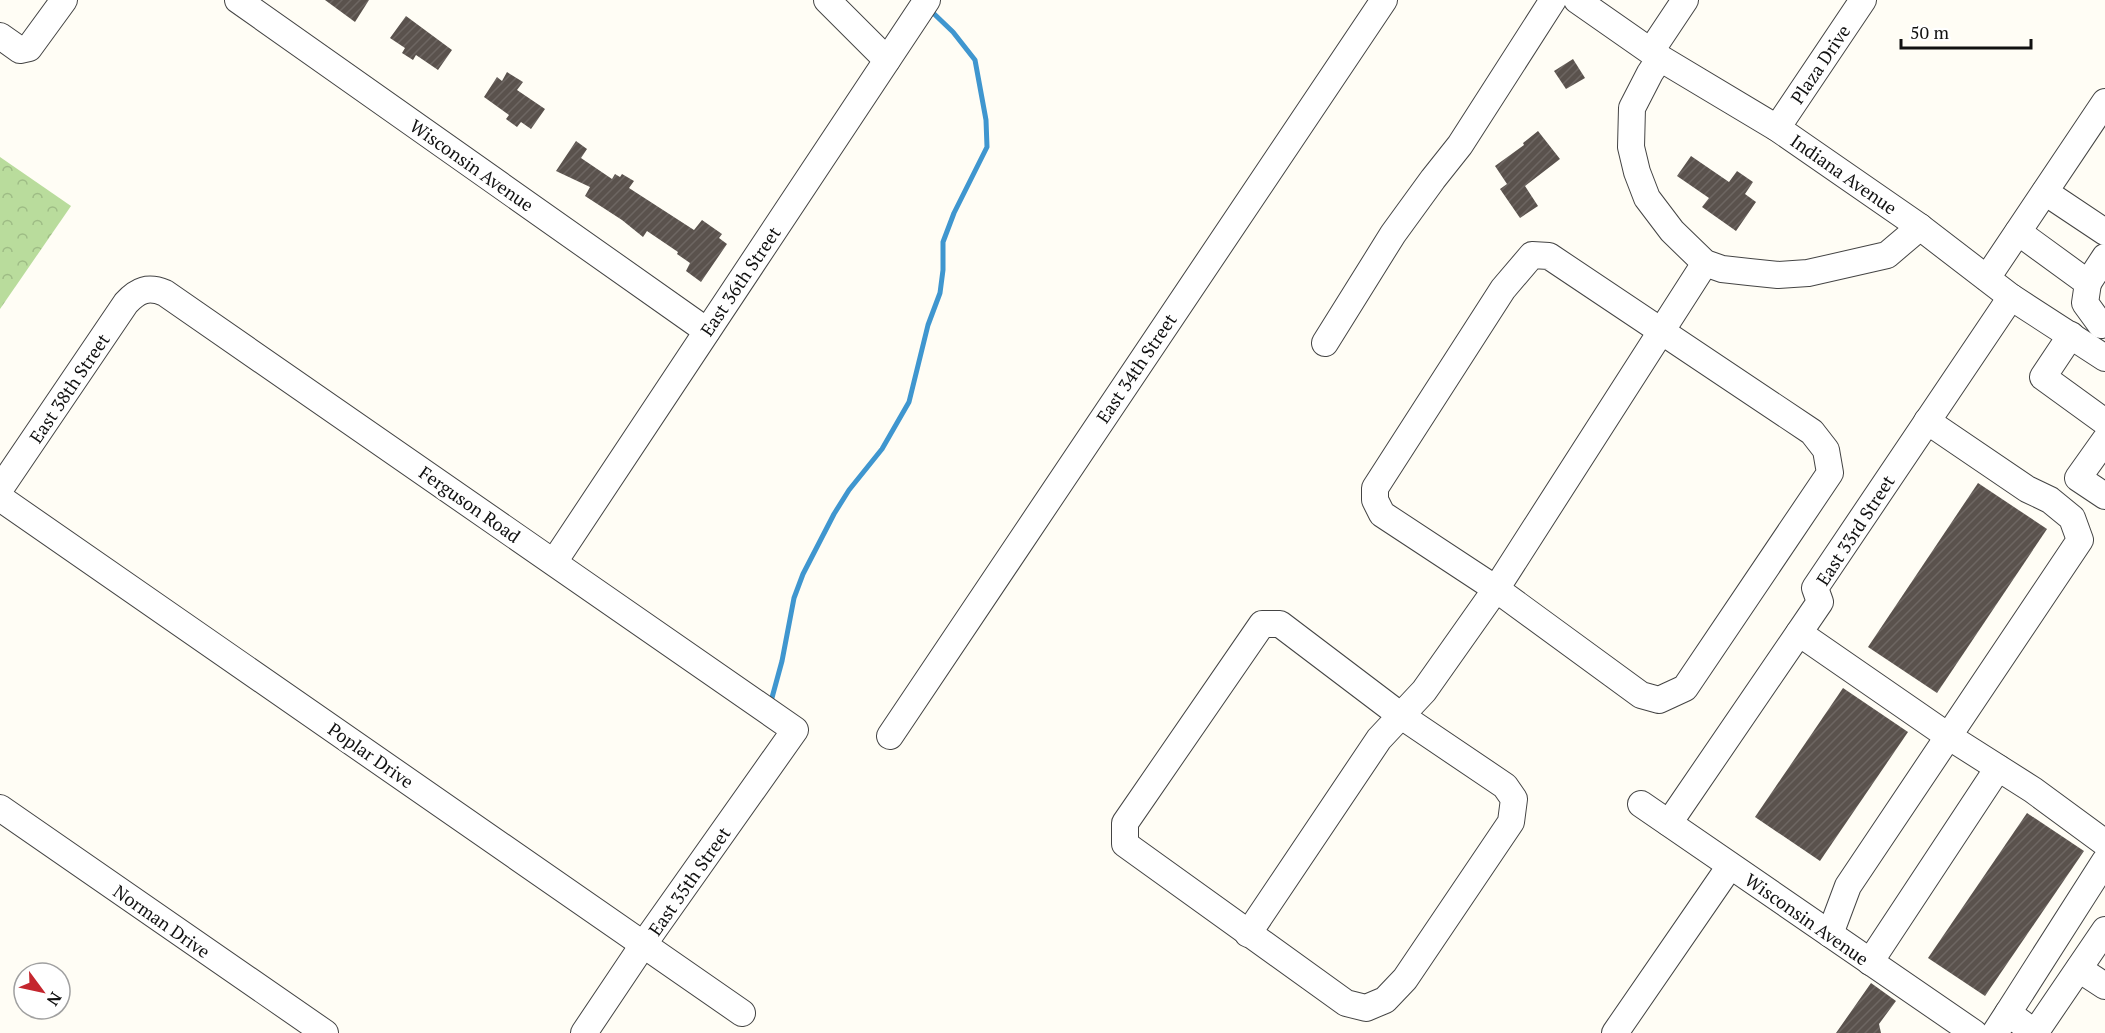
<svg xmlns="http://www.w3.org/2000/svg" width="2105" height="1033" font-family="'PT Serif',serif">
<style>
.forest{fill:url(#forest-crowns)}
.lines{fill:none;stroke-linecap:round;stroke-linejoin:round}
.stream{stroke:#3f96cf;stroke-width:5}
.building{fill:url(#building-hatch)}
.minor-casing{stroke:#444;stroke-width:28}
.minor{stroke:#fff;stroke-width:26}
.labels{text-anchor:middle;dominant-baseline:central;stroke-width:6;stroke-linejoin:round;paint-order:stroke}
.street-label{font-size:18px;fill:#111;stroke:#fff}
</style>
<defs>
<pattern id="forest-crowns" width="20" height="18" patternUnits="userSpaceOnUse" patternTransform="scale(1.5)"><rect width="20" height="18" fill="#b9dc9c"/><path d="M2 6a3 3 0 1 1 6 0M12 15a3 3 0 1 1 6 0" fill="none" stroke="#9ebc85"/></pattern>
<pattern id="building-hatch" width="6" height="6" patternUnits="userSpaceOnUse" patternTransform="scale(1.5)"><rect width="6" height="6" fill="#5a524d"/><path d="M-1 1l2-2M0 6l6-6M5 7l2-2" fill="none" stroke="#6d6662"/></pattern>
</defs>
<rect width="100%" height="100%" fill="#fffdf5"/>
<polygon class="forest" points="0,157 71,206 0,309"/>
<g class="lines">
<polyline class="stream" points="770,705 782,661 794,598 803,574 834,514 849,490 882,449 909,402 928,325 940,293 943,270 943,242 954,213 987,147 986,120 975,60 953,32 929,9"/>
</g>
<g class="building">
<polygon points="325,0 369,0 355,22"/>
<polygon points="406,16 452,50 438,70 416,55 413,60 402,53 405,48 390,38"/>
<polygon points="1573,59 1585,78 1566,89 1554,71"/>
<polygon points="507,72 523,82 517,90 545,109 531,129 521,122 517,127 506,119 509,115 484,97 497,77 502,81"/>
<polygon points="1538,131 1560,159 1525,186 1538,206 1520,218 1500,189 1507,184 1495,166 1524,145 1523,143"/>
<polygon points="576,141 587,149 581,158 612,179 615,174 620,177 622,174 634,181 629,188 694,230 702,220 722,234 719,238 727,244 701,282 686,271 690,263 677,254 678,252 647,231 643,237 622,220 585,196 590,187 556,171"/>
<polygon points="1691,156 1729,182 1737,171 1753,182 1745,194 1756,202 1736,231 1702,207 1709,198 1677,176"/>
<polygon points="1978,483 2047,529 1937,693 1868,647"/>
<polygon points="1843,688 1908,732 1820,861 1755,817"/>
<polygon points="2027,813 2084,851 1985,996 1928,958"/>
<polygon points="1871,983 1896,1001 1879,1024 1881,1033 1836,1033"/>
</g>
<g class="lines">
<g class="minor-casing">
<g id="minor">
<polyline points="238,0 707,331"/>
<polyline points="827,0 887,60"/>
<polyline points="1577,0 1660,58 1777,128 1920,227 2011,297 2105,358"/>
<polyline points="0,36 20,50 29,48 64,0"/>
<polyline points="1651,51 1685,0"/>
<polyline points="1660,58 1650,73 1632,108 1631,147 1637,172 1647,198 1672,231 1705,263 1722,269 1749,272 1778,275 1808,273 1887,255 1920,227"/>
<polyline points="1777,128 1863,0"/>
<polyline points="2045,192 2105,232"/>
<polyline points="2018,232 2088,283 2085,303 2101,325"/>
<polygon points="1532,255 1549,256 1812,432 1826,450 1830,473 1685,688 1659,700 1641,695 1496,589 1382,514 1375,500 1375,488 1503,289"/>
<polyline points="1987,278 2105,102"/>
<polyline points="2088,283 2105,257"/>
<polyline points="2071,335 2043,377 2105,422"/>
<polyline points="1325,343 1393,234 1433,179 1460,145 1553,0"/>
<polyline points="2105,440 2078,478 2105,496"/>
<path d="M 0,489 L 126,303 C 138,290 148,286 165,293 L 795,730 L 643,945 L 584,1033"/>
<polyline points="0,498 742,1013"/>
<polyline points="554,562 927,0"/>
<polygon points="1262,624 1280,624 1400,715 1505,786 1514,799 1511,822 1405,979 1385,1000 1366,1008 1346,1003 1125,844 1125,823"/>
<polyline points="1799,633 1948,736 2033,790 2105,843"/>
<polyline points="890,736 1384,0"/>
<polyline points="1641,804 1974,1033"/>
<polyline points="0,808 325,1033"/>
<polyline points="1669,823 1820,602 1815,588 2011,297"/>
<polyline points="1248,934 1379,739 1424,691 1496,589 1705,263"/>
<polyline points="1830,934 1848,886 2080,540 2072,518 2050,500 2027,489 1927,421"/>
<polyline points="1870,962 1998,768"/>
<polyline points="2079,969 2105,986"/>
<polyline points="2008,1013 2105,861"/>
<polyline points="1615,1033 1730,866"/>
<polyline points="1995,1033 2008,1013 2035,1033 2105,930"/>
</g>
</g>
<use href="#minor" class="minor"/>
</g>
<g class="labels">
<g class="street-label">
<text transform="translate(1820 64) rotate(-56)">Plaza Drive</text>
<text transform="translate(472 165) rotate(35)">Wisconsin Avenue</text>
<text transform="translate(1844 174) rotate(35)">Indiana Avenue</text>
<text transform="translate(740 281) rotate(-56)">East 36th Street</text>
<text transform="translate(1136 368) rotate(-56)">East 34th Street</text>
<text transform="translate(69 388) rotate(-56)">East 38th Street</text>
<text transform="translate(470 504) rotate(35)">Ferguson Road</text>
<text transform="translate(1855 530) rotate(-57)">East 33rd Street</text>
<text transform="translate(371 755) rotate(35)">Poplar Drive</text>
<text transform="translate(689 881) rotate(-55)">East 35th Street</text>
<text transform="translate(1807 919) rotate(35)">Wisconsin Avenue</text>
<text transform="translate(162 921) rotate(35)">Norman Drive</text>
</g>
</g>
<g transform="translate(42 991) rotate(123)"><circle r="28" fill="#ffffff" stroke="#a0a0a0" stroke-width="1.5"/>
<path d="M0-4.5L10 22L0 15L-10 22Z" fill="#c4262e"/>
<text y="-9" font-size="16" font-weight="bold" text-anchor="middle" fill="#111111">N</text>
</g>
<path d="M1901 39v9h130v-9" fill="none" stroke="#111111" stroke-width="3"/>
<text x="1910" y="39" font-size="18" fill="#111111" stroke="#ffffff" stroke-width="4.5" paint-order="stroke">50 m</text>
</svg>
